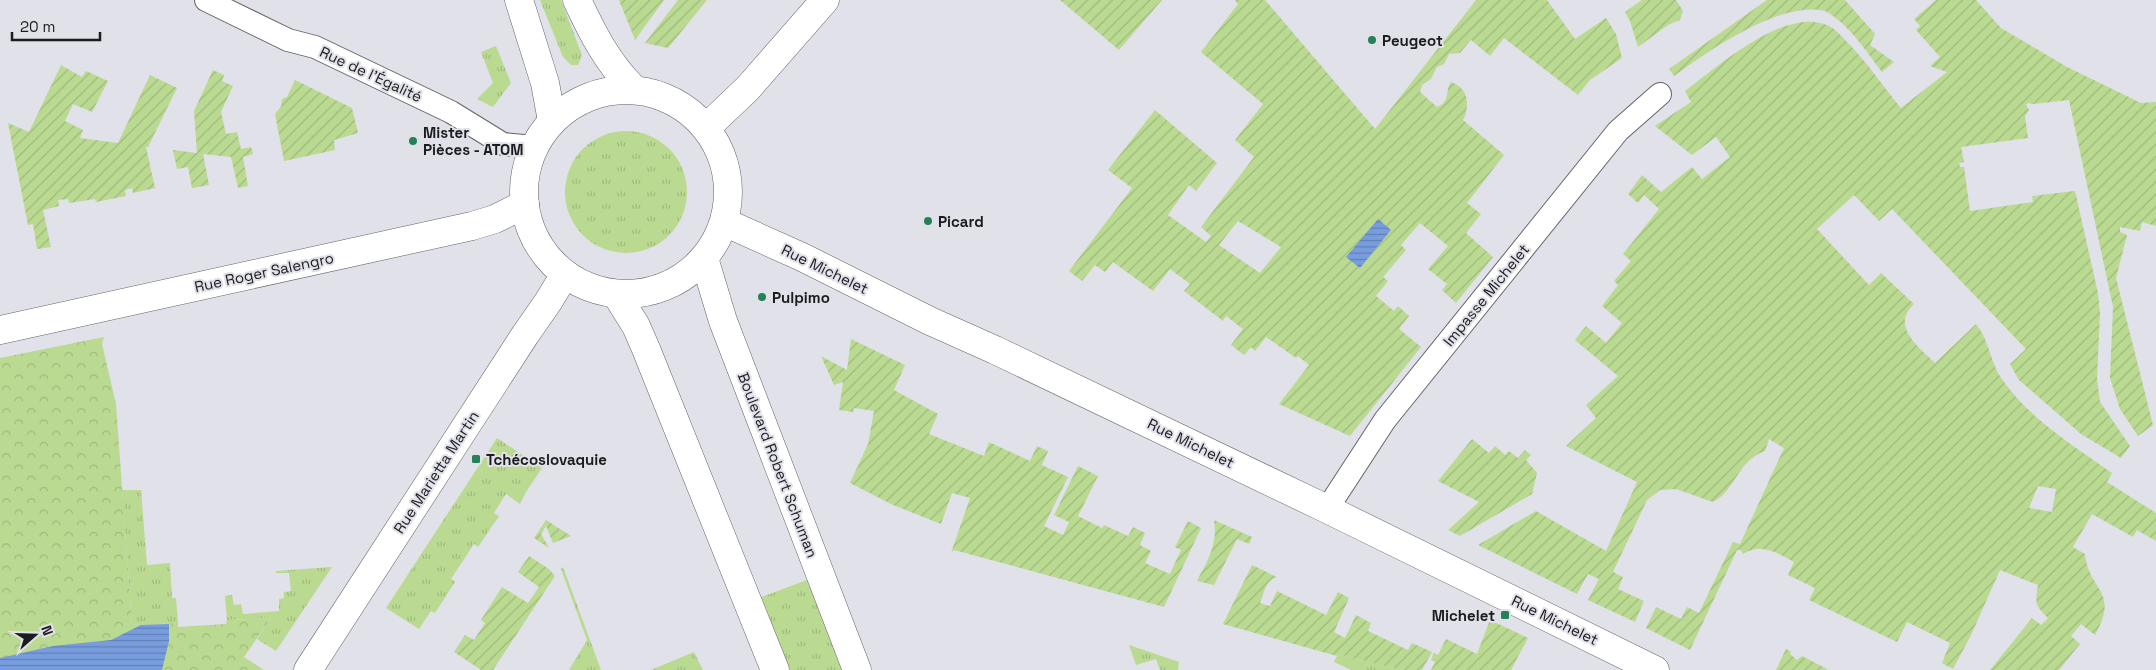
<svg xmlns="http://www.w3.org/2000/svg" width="2156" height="670" font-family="'Space Grotesk',sans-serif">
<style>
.grass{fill:url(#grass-tufts)}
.park{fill:url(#park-crowns)}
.garden{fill:url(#garden-furrows);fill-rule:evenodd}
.water{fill:url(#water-rules)}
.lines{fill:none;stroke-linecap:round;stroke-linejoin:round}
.street-casing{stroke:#64656b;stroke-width:24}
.secondary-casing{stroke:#64656b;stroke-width:29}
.street{stroke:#fff;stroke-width:22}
.secondary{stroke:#fff;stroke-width:28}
.poi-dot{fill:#258158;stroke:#e0e1e9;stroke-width:2}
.labels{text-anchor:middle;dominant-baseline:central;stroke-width:4;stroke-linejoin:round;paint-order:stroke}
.poi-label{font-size:15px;font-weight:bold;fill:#1c1c1f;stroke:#e0e1e9;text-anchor:start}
.street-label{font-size:15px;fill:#1c1c1f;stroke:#e0e1e9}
</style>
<defs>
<pattern id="grass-tufts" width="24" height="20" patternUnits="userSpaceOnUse" patternTransform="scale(1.25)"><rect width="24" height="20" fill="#bada92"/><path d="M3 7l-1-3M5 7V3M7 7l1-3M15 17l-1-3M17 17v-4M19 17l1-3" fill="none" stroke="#9fba7d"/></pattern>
<pattern id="park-crowns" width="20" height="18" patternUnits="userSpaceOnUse" patternTransform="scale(1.25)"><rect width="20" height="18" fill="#bada92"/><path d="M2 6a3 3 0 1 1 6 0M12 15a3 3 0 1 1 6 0" fill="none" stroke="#9fba7d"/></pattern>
<pattern id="garden-furrows" width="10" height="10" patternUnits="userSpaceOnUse" patternTransform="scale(1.25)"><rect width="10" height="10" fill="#bada92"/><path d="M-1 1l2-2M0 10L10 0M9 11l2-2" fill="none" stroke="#9fba7d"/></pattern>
<pattern id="water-rules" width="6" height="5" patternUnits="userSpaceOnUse" patternTransform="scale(1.25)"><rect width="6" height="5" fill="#789ddf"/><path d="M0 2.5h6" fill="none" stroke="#627fb4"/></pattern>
</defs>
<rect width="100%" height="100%" fill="#e0e1e9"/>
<g class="grass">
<polygon points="540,0 561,0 582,55 578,65 571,65 563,57"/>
<polygon points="496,46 511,83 493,107 477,99 493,83 481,52"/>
<circle cx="626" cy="192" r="61"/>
<polygon points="497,438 542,468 526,492 520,504 506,494 494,513 499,516 478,547 474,544 451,579 455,582 435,613 431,611 419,629 386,608"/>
<polygon points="122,490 141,490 147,565 170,563 172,598 176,598 178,623 132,625"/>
<polygon points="332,567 276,651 257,639 271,618 227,620 225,596 232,595 234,605 241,604 243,614 279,611 279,599 284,598 284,592 291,591 289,573 276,573 276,571"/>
<polygon points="563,567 601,670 569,670 587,640 561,569"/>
<polygon points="807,580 843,670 790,670 761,597"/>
<polygon points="1129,645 1179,662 1178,670 1160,670 1156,659 1136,665"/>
<polygon points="694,652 703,670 651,670"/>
<polygon points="1338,654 1400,670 1351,670 1334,662"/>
</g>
<polygon class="park" points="104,337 102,344 116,404 132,625 178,623 178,627 226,624 227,620 271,618 244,657 264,670 0,670 0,358"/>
<g class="garden">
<polygon points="619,0 664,0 635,40"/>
<polygon points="678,0 707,0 668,48 645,43"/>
<polygon points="1060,0 1162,0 1119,50"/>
<path d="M 1235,0 L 1265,0 L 1375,129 L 1476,0 L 1547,0 L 1575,39 L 1606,18 L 1616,34 L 1622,58 L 1590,80 L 1578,95 L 1504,38 L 1490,56 L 1471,40 L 1460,53 L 1449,54 L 1444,64 L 1437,67 L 1431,79 L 1422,85 L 1420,92 L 1437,107 C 1452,101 1444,91 1451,82 C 1469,88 1470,106 1463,120 L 1504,155 L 1467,203 L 1481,214 L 1466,233 L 1493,257 L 1456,303 L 1442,290 L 1447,284 L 1428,269 L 1448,246 L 1420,223 L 1401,245 L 1406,250 L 1383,277 L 1388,281 L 1376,296 L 1394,311 L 1398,306 L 1409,316 L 1399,329 L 1421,347 L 1350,436 L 1279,404 L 1309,365 L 1298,356 L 1296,358 L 1266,337 L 1255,351 L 1251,347 L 1244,355 L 1231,345 L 1243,329 L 1226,316 L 1223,321 L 1184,291 L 1190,284 L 1170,269 L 1153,291 L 1113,262 L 1105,272 L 1095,265 L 1082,281 L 1069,271 L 1132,188 L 1108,170 L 1155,110 L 1217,163 L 1196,191 L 1189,185 L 1168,215 L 1206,242 L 1211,236 L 1201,227 L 1254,157 L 1235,140 L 1263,104 L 1201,52 L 1238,4 ZM 1238,221 L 1281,247 L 1260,273 L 1219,245 Z"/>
<polygon points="1642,0 1676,0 1683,11 1680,20 1668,25 1638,47 1630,21 1625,12"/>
<path d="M 1767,0 L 1845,0 L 1875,34 L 1870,45 L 1894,62 L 1882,72 C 1866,51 1849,24 1825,11 C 1780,0 1708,51 1674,76 L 1669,69 Z"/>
<path d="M 1936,0 L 1976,0 L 2001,28 L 2067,67 L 2141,103 L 2156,102 L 2156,226 L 2142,222 L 2140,231 L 2120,227 L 2120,232 L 2127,235 L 2116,278 L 2153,425 L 2138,436 L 2120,409 L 2110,378 L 2113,307 L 2069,100 L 2033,104 L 2028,103 L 2026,105 L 2029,110 L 2025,116 L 2028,138 L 1961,147 L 1964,162 L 1959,163 L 1960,167 L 1964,167 L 1970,211 L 2033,202 L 2032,196 L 2075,191 L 2098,293 L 2100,314 L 2097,379 L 2100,402 L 2130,446 L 2121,458 L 2081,434 L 2019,380 L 2010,364 L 2026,349 L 1892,209 L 1879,221 L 1854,195 L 1817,229 L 1869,285 L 1881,273 L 1914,304 C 1890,326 1919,347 1935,363 L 1976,324 C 1990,341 1990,364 2004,382 C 2031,420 2074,446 2112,473 L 2107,482 L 2156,513 L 2156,541 L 2137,530 L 2133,537 L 2092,514 L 2073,547 L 2085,554 C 2089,592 2120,590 2095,635 L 2081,624 L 2071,636 L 2080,644 L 2059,670 L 1990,670 L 2032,618 L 2041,625 L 2048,618 C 2035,606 2035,603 2038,585 L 2000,570 L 1971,635 L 1953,669 L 1942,663 L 1950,643 L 1907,622 L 1897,642 L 1809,600 L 1815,588 L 1788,575 L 1794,562 C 1777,553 1762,542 1743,554 L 1741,550 L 1737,550 L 1690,650 L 1646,628 L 1656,607 L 1681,619 L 1687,607 L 1699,613 L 1733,542 L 1740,544 L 1784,448 L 1769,439 L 1765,451 C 1737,461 1736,490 1713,502 L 1676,489 L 1660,490 L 1647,500 L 1613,572 L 1623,577 L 1618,589 L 1644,601 L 1635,622 L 1588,600 L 1599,579 L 1588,574 L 1577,594 L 1478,545 L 1536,511 L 1606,551 L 1637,482 L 1566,446 L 1596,418 L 1586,405 L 1618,376 L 1575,340 L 1586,326 L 1606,343 L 1622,323 L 1602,306 L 1618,285 L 1614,281 L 1631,261 L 1623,254 L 1659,209 L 1644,195 L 1638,203 L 1628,194 L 1642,175 L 1661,192 L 1692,167 L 1702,179 L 1730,157 L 1716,137 L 1692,155 L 1655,126 L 1691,102 L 1685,91 C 1719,66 1791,0 1834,29 C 1839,33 1843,38 1848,43 C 1868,63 1883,87 1901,108 L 1947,72 L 1930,66 L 1940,57 L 1916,30 L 1920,26 L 1914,19 ZM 2038,486 L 2056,489 L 2052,512 L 2029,508 Z"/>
<polygon points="61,65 82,77 86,71 108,81 92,112 73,104 65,121 83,130 80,138 118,143 150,75 177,88 148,147 146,147 155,188 133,193 132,188 125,190 126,196 96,202 95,199 69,203 68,199 58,200 59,206 43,210 51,247 37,249 33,224 28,225 8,123 29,132"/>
<polygon points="213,70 224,75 222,81 233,86 221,112 226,134 237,132 241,149 251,147 253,154 243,157 248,186 238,188 231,157 203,154 209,185 192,188 188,167 177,169 173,150 197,153 194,111"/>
<polygon points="295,80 352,108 358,133 334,140 335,150 284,161 275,114 281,107 282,99 287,97"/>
<polygon points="851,339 905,365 894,390 938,414 929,434 984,456 989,442 1030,461 1037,446 1048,451 1042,465 1068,477 1044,526 1063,535 1069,522 1054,515 1078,466 1098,476 1078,516 1102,528 1104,525 1128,536 1133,527 1145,533 1140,545 1151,551 1145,563 1170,574 1181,550 1175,547 1188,521 1201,528 1164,607 954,550 951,553 970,498 952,493 941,524 893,505 850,483 868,444 874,411 854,408 853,412 839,410 843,382 834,385 821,356 847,370"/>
<polygon points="1472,439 1489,453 1495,446 1505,455 1509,451 1518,458 1525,450 1531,455 1526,460 1537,473 1532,494 1460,536 1448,530 1479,502 1438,481"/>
<polygon points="546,520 571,536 553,543 546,526 541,534 549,548 534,538"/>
<path d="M 1214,520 L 1252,537 L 1249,544 L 1237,539 L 1214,585 L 1197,581 C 1208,560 1218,544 1214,520 Z"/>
<polygon points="529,556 549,569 555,576 493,670 481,670 454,652 465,635 474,640 485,623 481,620 502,587 528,603 539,587 518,572"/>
<path d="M 1252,565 L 1277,577 C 1265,580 1264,594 1260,603 L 1270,606 L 1277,591 L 1326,615 L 1338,592 L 1349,598 L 1334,632 L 1345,638 L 1356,615 L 1371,623 L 1368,631 L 1408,650 L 1412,643 L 1432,652 L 1422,670 L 1400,670 L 1338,654 L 1337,656 L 1223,624 Z"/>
<polygon points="1490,620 1528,638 1511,670 1431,670 1435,662 1431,660 1434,653 1438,655 1446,639 1477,654"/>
<polygon points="1786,649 1791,652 1790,654 1797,660 1802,656 1827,669 1827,670 1776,670"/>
</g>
<g class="water">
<polygon points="1378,219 1391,230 1360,268 1346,257"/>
<polygon points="169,624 169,641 162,670 0,670 0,658 53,646 111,640 141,625"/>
</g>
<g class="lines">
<g class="street-casing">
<g id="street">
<polyline points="206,0 288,40 315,47 451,112 503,144 534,147"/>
<polyline points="1327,509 1385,420 1618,131 1660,94"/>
</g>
</g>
<g class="secondary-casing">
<g id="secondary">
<polyline points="519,0 545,83 552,121"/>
<path d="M 577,0 C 592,32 607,62 632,87"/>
<circle cx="626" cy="192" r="102"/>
<polyline points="706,128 748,88 825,0"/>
<polyline points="724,222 802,257 930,321 995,350 1327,509 1655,670"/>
<polyline points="704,258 723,321 857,670"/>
<polyline points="618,297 636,326 646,349 775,670"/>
<polyline points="0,330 472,226 495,219 525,204"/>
<polyline points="308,670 525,335 548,302 565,274"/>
</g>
</g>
<use href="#street" class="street"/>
<use href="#secondary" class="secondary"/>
</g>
<g class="poi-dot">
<circle cx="1372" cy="40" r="5"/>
<circle cx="413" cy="141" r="5"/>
<circle cx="928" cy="221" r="5"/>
<circle cx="762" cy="297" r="5"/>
<rect x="471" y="454" width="10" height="10" rx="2.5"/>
<rect x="1500" y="610" width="10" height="10" rx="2.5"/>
</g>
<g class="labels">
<g class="poi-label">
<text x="1382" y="40">Peugeot</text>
<text x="423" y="132">Mister<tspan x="423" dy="17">Pièces - ATOM</tspan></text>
<text x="938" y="221">Picard</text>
<text x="772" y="297">Pulpimo</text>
<text x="486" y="459">Tchécoslovaquie</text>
<text x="1495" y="615" text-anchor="end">Michelet</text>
</g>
<g class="street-label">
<text transform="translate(371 74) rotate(25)">Rue de l'Égalité</text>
<text transform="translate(825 269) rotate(26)">Rue Michelet</text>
<text transform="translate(264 272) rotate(-12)">Rue Roger Salengro</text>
<text transform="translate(1486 295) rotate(-51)">Impasse Michelet</text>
<text transform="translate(1191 443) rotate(26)">Rue Michelet</text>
<text transform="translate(778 465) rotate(69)">Boulevard Robert Schuman</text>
<text transform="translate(436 472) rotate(-57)">Rue Marietta Martin</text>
<text transform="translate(1555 620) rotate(26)">Rue Michelet</text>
</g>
</g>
<g transform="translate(35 635) rotate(70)" stroke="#e0e1e9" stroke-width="4" paint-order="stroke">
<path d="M0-4L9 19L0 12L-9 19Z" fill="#1c1c1f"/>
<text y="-8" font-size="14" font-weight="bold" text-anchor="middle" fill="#1c1c1f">N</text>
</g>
<path d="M12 32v8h88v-8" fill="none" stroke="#1c1c1f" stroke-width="2.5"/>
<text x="20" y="32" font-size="15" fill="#1c1c1f" stroke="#e0e1e9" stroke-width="4" paint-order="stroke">20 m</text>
</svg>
